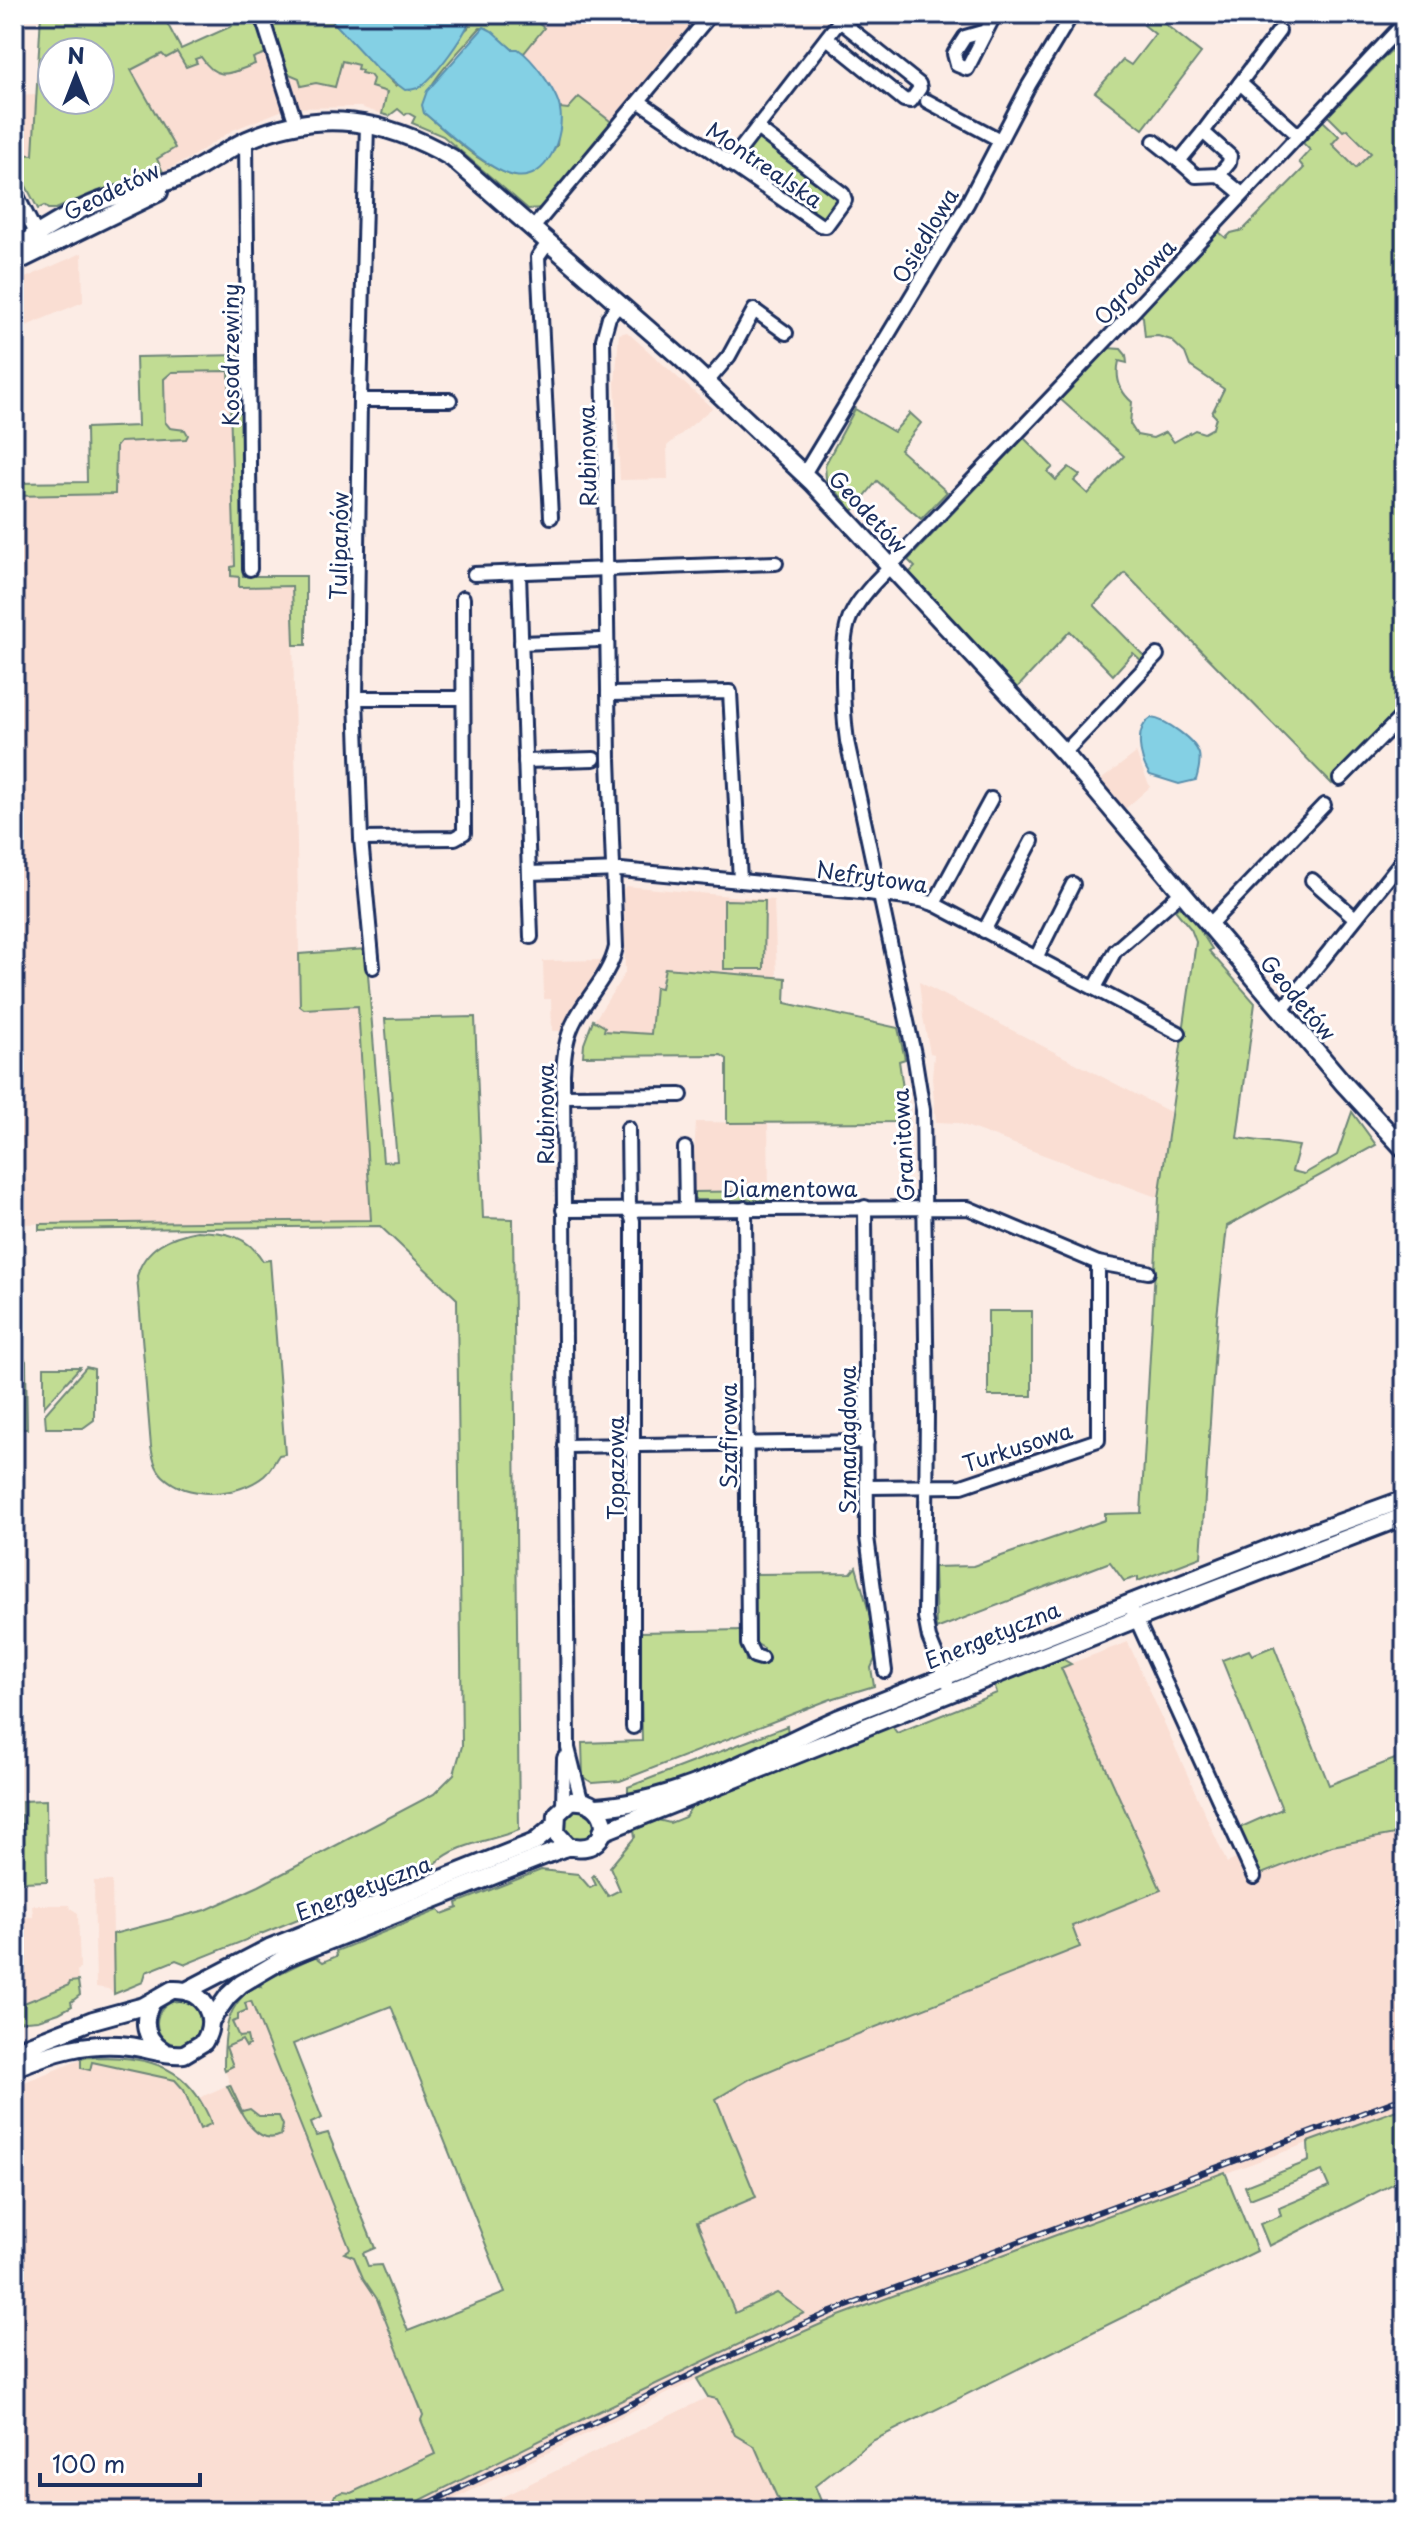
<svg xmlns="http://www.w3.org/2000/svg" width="1419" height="2525" font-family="'Playpen Sans',sans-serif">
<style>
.built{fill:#faded3}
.green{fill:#c1dc93;stroke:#6e8678;stroke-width:2;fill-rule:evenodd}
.water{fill:#84d0e4;stroke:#5a90ae;stroke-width:2}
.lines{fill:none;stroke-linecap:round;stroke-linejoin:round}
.minor-casing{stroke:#1b2f5e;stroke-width:18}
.tertiary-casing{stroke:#1b2f5e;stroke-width:22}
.minor{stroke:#fff;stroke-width:12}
.tertiary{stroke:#fff;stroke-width:16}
.rail-casing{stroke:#1b2f5e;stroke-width:6}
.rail{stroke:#fff;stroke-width:3;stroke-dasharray:9;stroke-linecap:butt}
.labels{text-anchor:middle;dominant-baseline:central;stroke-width:6;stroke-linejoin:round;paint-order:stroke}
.street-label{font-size:22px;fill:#1b2f5e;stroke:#fff}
</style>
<rect width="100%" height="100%" fill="#fcece5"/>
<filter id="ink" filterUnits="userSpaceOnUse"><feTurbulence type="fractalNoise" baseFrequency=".0125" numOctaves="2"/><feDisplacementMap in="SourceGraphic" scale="16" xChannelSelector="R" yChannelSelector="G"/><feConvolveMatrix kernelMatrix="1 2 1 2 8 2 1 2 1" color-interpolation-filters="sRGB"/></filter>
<g filter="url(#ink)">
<g class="built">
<polygon points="527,14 701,14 703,16 679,47 673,44 668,49 664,55 665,59 614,124 579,97 568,109 560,108 539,71 524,53 544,28"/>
<polygon points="279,50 287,72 299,78 302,86 316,83 335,87 342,61 358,65 373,79 372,87 388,92 382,114 360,107 288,108 233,130 190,158 163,172 157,159 175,148 130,70 163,53 177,52 195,59 201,57 224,75 255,64 252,58"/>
<polygon points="37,94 33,155 14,154 14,95"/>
<polygon points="1346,128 1372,153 1357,168 1331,144"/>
<polygon points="82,253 83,302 14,331 14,283"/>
<polygon points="627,332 712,408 667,446 668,479 620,480 615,383 619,334"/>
<polygon points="242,355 240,587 292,586 300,1006 305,1009 358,1005 371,1220 14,1224 14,483 87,482 86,428 138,426 136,357"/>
<polygon points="1136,753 1150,787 1125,809 1101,780"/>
<polygon points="626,886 774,900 777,977 666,968 663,984 661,988 655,988 651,1034 604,1031 604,1027 594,1021 625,973 623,889"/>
<polygon points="606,960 563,1031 552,1031 551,999 544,999 543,961"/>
<polygon points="919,982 1170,1112 1159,1198 958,1123 936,1122 932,1078 934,1054 930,1053 923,1017"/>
<polygon points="696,1122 768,1123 769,1191 692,1192"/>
<polygon points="1128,1642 1227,1863 1236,1859 1246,1880 1332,1846 1405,1832 1405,2107 839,2316 697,2379 430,2511 399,2511 585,2418 803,2314 777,2294 735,2314 697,2221 756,2197 716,2099 1061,1667"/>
<polygon points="94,1881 112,1881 114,1994 108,1989 96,1987"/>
<polygon points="32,1905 69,1905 70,1908 78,1913 80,1968 77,1971 78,1981 71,1982 69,1985 14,2007 14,1918 33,1917"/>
<polygon points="250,1992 281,2048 445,2456 333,2511 14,2511 14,2086 88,2057 130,2058 170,2070 185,2080 199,2098 230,2084 224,2067 224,2046 231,2019"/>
<polygon points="708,2397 716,2399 735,2435 755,2447 783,2511 473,2511"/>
</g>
<g class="green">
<path d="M 41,14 L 162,14 L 181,49 L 232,26 L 227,14 L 257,14 L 271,51 L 253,58 L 255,64 C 230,73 218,83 201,57 L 195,59 L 197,63 L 186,67 L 177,52 L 166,58 L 162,54 L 131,70 L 175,148 L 157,159 L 163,172 L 95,192 L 56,209 L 48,209 L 44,206 L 38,209 L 14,163 L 14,154 L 33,155 ZM 52,52 L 100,52 L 100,100 L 52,100 Z"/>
<path d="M 266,14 L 326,14 L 396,86 L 468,28 L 471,14 L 527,14 L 544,28 L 524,53 L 512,49 L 487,28 L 480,28 C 463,48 419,88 424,113 C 451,135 481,167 515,176 L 557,146 L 560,108 L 568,109 L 579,97 L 614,124 L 543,208 L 528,209 L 443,136 L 412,123 L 415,117 L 408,113 L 405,115 L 398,109 L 389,116 L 382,114 L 387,92 L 371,87 L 373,79 L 370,75 L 361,73 L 362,70 L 357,69 L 358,65 L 342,61 L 335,87 L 316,83 L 301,86 L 299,78 L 287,73 Z"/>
<polygon points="1155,16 1201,53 1143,129 1095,92 1123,60 1131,65 1155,34 1144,25"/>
<path d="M 1405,36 L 1405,708 L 1332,784 L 1125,573 L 1094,605 L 1147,659 L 1144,663 L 1133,653 L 1113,675 L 1070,631 L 1016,689 L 908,574 L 915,567 L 908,560 L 1024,438 L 1053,467 L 1048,472 L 1056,480 L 1069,467 L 1080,475 L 1074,481 L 1088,494 L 1124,456 L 1060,399 L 1108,348 L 1121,349 L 1126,355 L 1127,363 L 1119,361 C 1115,378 1119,391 1132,402 L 1130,424 L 1137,435 L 1153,438 L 1166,432 L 1174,442 L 1195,430 L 1204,433 L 1213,428 L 1216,417 L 1212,413 L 1224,389 L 1190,366 L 1185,353 L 1171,340 L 1158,336 L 1145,337 L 1143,317 L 1140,314 L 1219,232 L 1226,238 L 1231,233 L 1243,230 L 1304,168 L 1299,162 L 1310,150 L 1303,143 L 1323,121 L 1339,136 L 1332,144 L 1356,168 L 1371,153 L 1347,129 L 1343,131 L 1328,116 Z"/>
<polygon points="758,136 835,197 837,201 827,217 818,218 740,166 738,161"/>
<polygon points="242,355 243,576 306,576 306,645 294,645 292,586 239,587 239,577 231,576 231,567 235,566 229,371 172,372 164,379 165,422 170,428 185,430 188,435 186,439 120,442 116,447 115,494 14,496 14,483 87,482 86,428 138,426 136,357"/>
<polygon points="855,409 894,432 910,413 921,423 900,450 947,492 921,519 877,481 853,511 826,479 825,465"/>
<polygon points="724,900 765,901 764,969 724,969"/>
<polygon points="1180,907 1198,927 1212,949 1209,951 1255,1003 1237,1138 1299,1146 1292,1171 1304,1174 1337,1155 1352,1112 1376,1145 1227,1226 1217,1317 1201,1557 1138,1581 1138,1577 1124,1581 1110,1562 936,1629 934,1567 973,1566 1105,1520 1105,1514 1141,1513 1159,1198 1196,942 1191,929 1175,910"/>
<path d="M 366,949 L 383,1162 L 397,1161 L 385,1019 L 475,1017 L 483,1218 L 513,1219 L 519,1830 C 492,1841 457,1843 435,1864 L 186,1964 L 176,1960 L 146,1972 L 143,1982 L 114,1994 L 113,1934 L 206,1910 L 259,1886 L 434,1794 L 454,1774 L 462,1746 L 457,1299 L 380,1226 L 39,1230 L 39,1224 L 371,1220 L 358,1006 L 304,1009 L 300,1006 L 299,954 Z"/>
<polygon points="665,968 786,978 785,1003 898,1028 905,1059 899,1061 908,1122 727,1123 727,1059 721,1055 583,1056 584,1044 593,1020 605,1027 604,1031 651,1034 655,987 661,988"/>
<polygon points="780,1191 781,1200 696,1200 692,1196 692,1192"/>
<path d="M 197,1231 C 226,1232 247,1235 263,1261 L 270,1260 L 285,1454 L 279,1455 C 274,1462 271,1470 264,1476 C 238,1497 188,1500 163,1476 C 155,1468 153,1458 151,1447 L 137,1276 C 145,1247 170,1236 197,1231 Z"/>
<rect x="988" y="1311" width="44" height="85"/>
<polygon points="14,1345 26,1361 27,1429 14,1429"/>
<polygon points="44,1367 80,1367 44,1407"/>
<polygon points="86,1367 94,1369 94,1420 83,1428 46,1428 45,1414"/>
<polygon points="856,1567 869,1612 875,1659 871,1668 874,1686 831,1699 620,1781 593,1783 583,1777 582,1743 642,1741 640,1632 742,1630 746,1661 765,1660 764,1648 755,1643 755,1574 851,1573"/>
<polygon points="1274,1646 1329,1785 1405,1755 1405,1832 1332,1846 1259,1875 1239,1828 1282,1809 1222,1660 1249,1650 1252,1655"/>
<path d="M 1061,1658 L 1071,1664 L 1061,1668 L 1161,1890 L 1072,1926 L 1080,1947 L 784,2063 L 781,2066 L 750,2079 L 716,2099 L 756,2197 L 697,2222 L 735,2313 L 777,2293 L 804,2313 L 585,2418 L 399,2511 L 314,2511 L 317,2506 L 323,2508 L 331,2505 L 335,2495 L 343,2492 L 351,2493 L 435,2454 L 421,2420 L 423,2415 L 377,2299 L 363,2278 L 354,2257 L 344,2253 L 350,2249 L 251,2001 L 245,2003 L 247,2010 L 238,2014 L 238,2020 L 232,2022 L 239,2037 L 247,2036 L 249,2045 L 246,2047 L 242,2040 L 226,2047 L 233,2066 L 225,2070 L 224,2067 C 224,2034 225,2004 257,1985 L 261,1987 L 260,1983 L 315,1956 L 323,1962 L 337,1956 L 336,1951 L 439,1910 L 442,1914 L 458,1908 L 457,1903 L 541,1870 L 578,1874 L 590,1888 L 596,1885 L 592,1877 L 594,1875 L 608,1896 L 620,1890 L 610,1867 L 635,1837 L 634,1830 L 658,1820 L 670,1823 L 685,1817 L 692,1806 L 892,1726 L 897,1733 L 997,1693 L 995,1688 L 997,1684 ZM 391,2006 L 505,2293 L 408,2331 L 381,2265 L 368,2266 L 363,2253 L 375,2248 L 328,2133 L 316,2136 L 311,2123 L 322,2118 L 293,2044 Z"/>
<polygon points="787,1726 788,1733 784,1739 656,1792 628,1799 628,1787"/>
<polygon points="46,1800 47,1881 23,1882 22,1801"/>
<circle cx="579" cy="1824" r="15"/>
<polygon points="78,1981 80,1995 71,2002 72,2006 59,2013 38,2020 14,2022 14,2007 69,1985 70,1982"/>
<circle cx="179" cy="2023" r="22"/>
<path d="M 88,2057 C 132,2057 176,2058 201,2102 C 205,2109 210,2117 211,2124 L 200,2129 L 184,2090 L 175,2080 L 92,2062 L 90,2070 L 81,2068 L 81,2059 Z"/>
<path d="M 230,2085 L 242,2111 L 250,2109 L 259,2116 L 279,2116 L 283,2125 L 281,2135 C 254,2149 237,2104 227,2086 Z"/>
<polygon points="1405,2107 1405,2178 1269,2246 1260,2224 1281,2216 1279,2208 1329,2187 1322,2171 1250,2199 1245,2186 1309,2161 1308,2142"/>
<polygon points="1225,2172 1257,2251 872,2441 815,2486 825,2511 783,2511 755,2447 735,2435 717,2399 708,2397 697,2379 839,2316"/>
</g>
<g class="water">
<path d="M 326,14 L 471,14 C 471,29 432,81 418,88 C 415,89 408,90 405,90 L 377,69 Z"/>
<path d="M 484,27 L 492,31 L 512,49 L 518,49 C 532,58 557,91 560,109 C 565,134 548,182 515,176 C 490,172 445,130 424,113 L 422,105 L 427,91 Z"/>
<path d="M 1151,718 C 1165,719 1195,740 1199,754 C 1201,762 1198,773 1196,780 L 1179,784 L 1150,775 C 1140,760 1133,729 1151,718 Z"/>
</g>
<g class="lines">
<g class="minor-casing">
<g id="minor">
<polyline points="261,14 296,124"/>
<polyline points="986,31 965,37 954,54 957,65 967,69 995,14"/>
<polyline points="827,38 904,100 911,101 920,88 919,84 840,21"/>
<polyline points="1240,83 1298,135"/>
<polyline points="927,101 1000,140"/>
<polyline points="640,102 820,225 826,226 845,200 843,194 757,128"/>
<polyline points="367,124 360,400 356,698 361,839 373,967"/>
<polyline points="1203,132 1279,31"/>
<polyline points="246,140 250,569"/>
<polyline points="1154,141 1179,161"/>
<polyline points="729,164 845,14"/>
<polyline points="1219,175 1229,163 1230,156 1203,132 1179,161 1196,176 1219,175 1242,194"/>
<polyline points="14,190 40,241"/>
<polyline points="533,228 711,14"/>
<polyline points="548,243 538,257 551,517"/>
<polyline points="706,383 729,356 754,310 786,333"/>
<polyline points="360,400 450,400"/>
<polyline points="804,474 967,204 1029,85 1072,14"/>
<polyline points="519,573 531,937"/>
<polyline points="474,574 776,563"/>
<polyline points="521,643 601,640"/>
<polyline points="608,694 730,692 740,880"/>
<polyline points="356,698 463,698"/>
<polyline points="1064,753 1157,655"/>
<polyline points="525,761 594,759"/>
<polyline points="1340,779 1405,713"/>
<polyline points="361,839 455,838 464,833 463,598"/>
<polyline points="529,873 621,870 861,892 921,900 934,904 1179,1033"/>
<polyline points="1312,880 1355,918"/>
<polyline points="934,904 991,799"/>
<polyline points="1210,924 1324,805"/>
<polyline points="984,931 1032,841"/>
<polyline points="1036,958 1073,884"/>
<polyline points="1095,988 1115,951 1182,892"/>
<polyline points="1282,1010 1405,857"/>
<polyline points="563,1096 681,1095"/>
<polyline points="628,1128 629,1209 633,1221 633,1727"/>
<polyline points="685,1148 686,1208"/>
<polyline points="865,1207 867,1537 885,1671"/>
<polyline points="745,1208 748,1644 754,1656 761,1658"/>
<polyline points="563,1210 968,1208 1098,1263 1148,1272"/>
<polyline points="565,1446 867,1442"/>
<polyline points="867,1487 962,1486 1098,1440 1098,1263"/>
<polyline points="1129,1603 1254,1877"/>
<path d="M 947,1682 L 929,1638 L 925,1617 L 927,1415 L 923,1110 L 914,1054 L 847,741 C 843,713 840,650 848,623 C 853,607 864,595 875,582 L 1112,334 L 1405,22"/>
<path d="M 581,1800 L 568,1748 L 563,1074 C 564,1054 566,1036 576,1018 C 589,994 610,975 616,947 L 609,759 L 603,339 L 609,317 L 618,306"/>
<polyline points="563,1806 564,1758"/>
</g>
</g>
<g class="tertiary-casing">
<g id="tertiary">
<path d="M 14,248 C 42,232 70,212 101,201 C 127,191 157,187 183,176 C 205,166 225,150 247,140 C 320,108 385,119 452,158 L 681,358 L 813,483 L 1064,753 L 1344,1084 L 1405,1150"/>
<polyline points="14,263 159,192"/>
<path d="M 596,1807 C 682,1802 760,1753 837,1719 L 1278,1545 L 1405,1499"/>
<polyline points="602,1832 1136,1619 1405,1516"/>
<polyline points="188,1990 269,1948 535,1842 554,1826"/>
<path d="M 152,2002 C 141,2021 145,2039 163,2051"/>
<path d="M 211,2020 L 228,1996 L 241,1984 L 285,1958 L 543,1856 C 550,1854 559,1849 567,1847 C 576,1846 583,1850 592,1845 C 617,1829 599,1797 571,1801 L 557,1814 L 556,1833 L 569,1847"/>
<path d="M 14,2051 L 93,2020 L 144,2006 L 172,1990 C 202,1988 220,2015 204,2042 L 184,2054 C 166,2056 147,2048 129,2046 C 87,2041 52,2052 14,2068"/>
</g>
</g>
<use href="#minor" class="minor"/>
<use href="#tertiary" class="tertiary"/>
<g class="rail-casing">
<polyline id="rail" points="413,2511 719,2361 831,2312 1405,2097"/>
</g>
<use href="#rail" class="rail"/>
</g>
</g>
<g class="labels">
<g class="street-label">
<text transform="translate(765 164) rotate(34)">Montrealska</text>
<text transform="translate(111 190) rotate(-26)">Geodetów</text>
<text transform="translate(924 235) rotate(-59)">Osiedlowa</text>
<text transform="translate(1134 281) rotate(-47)">Ogrodowa</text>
<text transform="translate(229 355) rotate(-90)">Kosodrzewiny</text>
<text transform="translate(586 456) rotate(-91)">Rubinowa</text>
<text transform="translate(869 511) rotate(47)">Geodetów</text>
<text transform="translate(338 546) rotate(-89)">Tulipanów</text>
<text transform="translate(872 876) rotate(8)">Nefrytowa</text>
<text transform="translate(1299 997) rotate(50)">Geodetów</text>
<text transform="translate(544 1114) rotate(-90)">Rubinowa</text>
<text transform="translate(902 1145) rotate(-93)">Granitowa</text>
<text x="790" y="1187">Diamentowa</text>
<text transform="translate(727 1436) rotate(-90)">Szafirowa</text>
<text transform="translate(846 1440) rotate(-90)">Szmaragdowa</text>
<text transform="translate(1017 1446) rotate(-18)">Turkusowa</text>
<text transform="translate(614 1468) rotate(-90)">Topazowa</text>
<text transform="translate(992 1634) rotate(-22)">Energetyczna</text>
<text transform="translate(363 1887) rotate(-21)">Energetyczna</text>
</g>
</g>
<rect width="1419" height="2525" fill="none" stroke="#fff" stroke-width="48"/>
<rect x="24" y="24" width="1371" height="2477" fill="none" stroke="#1b2f5e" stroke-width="3" filter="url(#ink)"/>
<g transform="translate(76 76)"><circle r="38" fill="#ffffff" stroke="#a4acbf" stroke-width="2"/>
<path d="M0-6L14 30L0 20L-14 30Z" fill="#1b2f5e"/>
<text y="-12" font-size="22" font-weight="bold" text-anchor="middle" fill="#1b2f5e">N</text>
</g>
<path d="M40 2473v12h160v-12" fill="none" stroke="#1b2f5e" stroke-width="4"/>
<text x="52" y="2473" font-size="24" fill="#1b2f5e" stroke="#ffffff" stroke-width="6" paint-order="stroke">100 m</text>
</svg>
